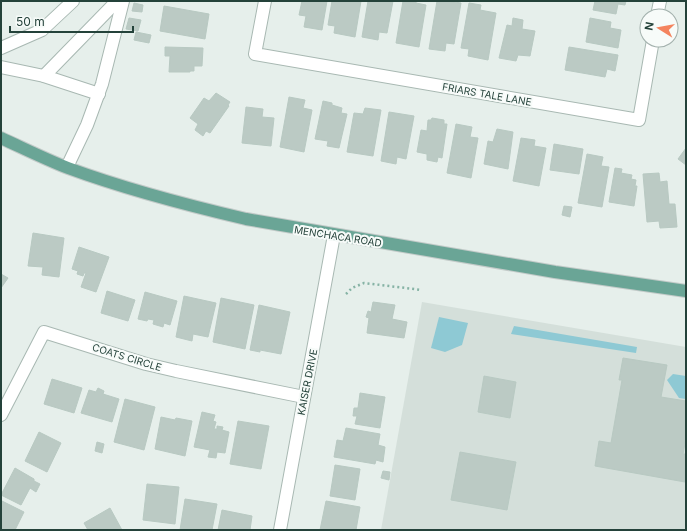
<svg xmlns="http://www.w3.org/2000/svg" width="687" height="531" font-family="Inter,sans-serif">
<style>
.built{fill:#d4dfda}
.water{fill:#8ec9d4}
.building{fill:#bbcac4;stroke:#b8c9c2}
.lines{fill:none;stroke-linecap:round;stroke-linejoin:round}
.minor-casing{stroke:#a8b8b2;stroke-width:14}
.major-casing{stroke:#c2cac8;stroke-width:14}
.path{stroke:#86b3a5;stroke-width:2.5;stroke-dasharray:2 3;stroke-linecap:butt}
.minor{stroke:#fff;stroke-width:12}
.major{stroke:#6aa596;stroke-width:12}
.labels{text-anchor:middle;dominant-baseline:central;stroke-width:4;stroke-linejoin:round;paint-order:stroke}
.street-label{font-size:10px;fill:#24423a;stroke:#f7fbf9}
</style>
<rect width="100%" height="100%" fill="#e6efeb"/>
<polygon class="built" points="422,302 686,347 686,530 381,530"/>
<g class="water">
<polygon points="439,317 468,323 462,345 445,352 431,348"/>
<polygon points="514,326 637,347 636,353 511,334"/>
<polygon points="673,374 686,376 686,399 679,398 667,380"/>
</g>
<g class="building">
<polygon points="302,1 327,1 322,30 304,27 306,16 299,15"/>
<polygon points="332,1 361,1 355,37 334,33 335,26 328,25"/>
<polygon points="368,1 393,1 387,33 379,32 378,40 362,37"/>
<polygon points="403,1 416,1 416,3 426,5 419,47 396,43"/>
<polygon points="437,1 448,1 461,3 454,44 446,43 445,51 429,49"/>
<polygon points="595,1 626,1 625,5 618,4 616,14 593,10"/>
<polygon points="134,3 143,5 142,12 132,11"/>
<polygon points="469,3 481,5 480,10 496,13 488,60 468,56 469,49 461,48"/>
<polygon points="164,6 209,14 205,39 160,31"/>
<polygon points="129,18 141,20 138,31 126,29"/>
<polygon points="513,18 523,20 522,29 535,31 530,56 518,55 516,61 499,58 507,25 512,26"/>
<polygon points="590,18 611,22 610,28 621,30 618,48 586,42"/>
<polygon points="136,32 151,35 149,43 134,40"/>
<polygon points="165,47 203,48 202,66 194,66 194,71 190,71 190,72 169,72 170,56 165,56"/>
<polygon points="569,47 618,55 615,71 607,69 605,77 565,70"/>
<polygon points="216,93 230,102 228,105 229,106 210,133 206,131 203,136 195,130 198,124 190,118 204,98 209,101"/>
<polygon points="289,97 305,100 303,108 312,110 304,152 280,147"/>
<polygon points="323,101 332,103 332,105 342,108 341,113 347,114 339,148 327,146 328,141 315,139"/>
<polygon points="246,107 263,109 262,117 274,118 271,146 242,143"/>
<polygon points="365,108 381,110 373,156 347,152 354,113 363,114"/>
<polygon points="389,112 414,116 406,159 397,157 396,164 381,161"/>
<polygon points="432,118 444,120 444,124 447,124 442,158 438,157 437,162 427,160 427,154 417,152 421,130 427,131 428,120 431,120"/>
<polygon points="456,124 472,127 470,137 478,138 471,178 447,173"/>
<polygon points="497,129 513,132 508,169 484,164 488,141 493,142"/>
<polygon points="521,138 535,140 534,146 546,148 539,186 513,181"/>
<polygon points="554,144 583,149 579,174 550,170"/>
<polygon points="686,148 686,165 678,159"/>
<polygon points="587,154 603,157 601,166 609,167 602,207 578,203"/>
<polygon points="615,168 622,169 621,173 632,175 631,179 636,180 635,186 637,186 634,206 609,202"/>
<polygon points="659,173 660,182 667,181 669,204 675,204 677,227 660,228 659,221 647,222 643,174"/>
<polygon points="564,206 572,207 570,217 562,215"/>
<polygon points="33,233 64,238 59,277 42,275 43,267 28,266"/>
<polygon points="79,247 109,257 96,292 81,287 86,273 84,273 83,276 77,274 78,271 72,269"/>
<polygon points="1,274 8,278 1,288"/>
<polygon points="107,291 135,300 128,321 101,313"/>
<polygon points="145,292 177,301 170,325 164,323 163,327 153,324 154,320 148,319 147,321 138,319"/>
<polygon points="184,296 216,303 208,337 193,334 192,341 176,337"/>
<polygon points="221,298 254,305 245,349 213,342"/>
<polygon points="373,302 395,305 392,319 407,322 404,338 367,333 369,318 366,317 368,311 371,312"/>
<polygon points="259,305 290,312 281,354 260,350 260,352 250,350"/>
<polygon points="623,358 667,365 661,397 686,401 686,438 683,454 686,454 685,482 595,466 599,441 611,443 622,380 619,380"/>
<polygon points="484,376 516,382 510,418 478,412"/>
<polygon points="52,379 82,388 74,413 44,404"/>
<polygon points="98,388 104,391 103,394 119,399 112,422 81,413 89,390 96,392"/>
<polygon points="360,393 385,397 380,428 355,424 357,416 353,416 354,408 358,408"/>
<polygon points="125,399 155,407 144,450 114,442"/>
<polygon points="202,412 215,415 213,421 216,422 214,429 217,429 217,426 223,427 222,430 229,432 225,453 217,452 216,458 208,457 210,450 194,447"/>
<polygon points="161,417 175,420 176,418 192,421 185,456 155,449"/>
<polygon points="238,421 269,426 261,469 230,464"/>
<polygon points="346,428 380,434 378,445 385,447 383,462 376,460 375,464 334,457 337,440 343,441"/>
<polygon points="39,432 61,443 47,472 25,461"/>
<polygon points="97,442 104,444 102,453 95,451"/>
<polygon points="460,452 516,462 507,510 451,500"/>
<polygon points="335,465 360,469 355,500 330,496"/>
<polygon points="15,468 34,479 34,481 40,484 36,492 30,488 21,505 1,495"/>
<polygon points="383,471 390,472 389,480 381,478"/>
<polygon points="147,484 179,487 175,524 143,520"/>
<polygon points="185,499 217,504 212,530 180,530"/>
<polygon points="2,501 24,512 15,530 1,530 1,504"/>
<polygon points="326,501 360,507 356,530 320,530"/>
<polygon points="110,508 122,530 88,530 84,523"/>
<polygon points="222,510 252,516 250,530 218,530"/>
</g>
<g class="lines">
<g class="minor-casing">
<g id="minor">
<polyline points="265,1 255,54 639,120 653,40"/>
<polyline points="657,16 660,1"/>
<polyline points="1,48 42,30 73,1"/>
<polyline points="1,67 44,76 99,94"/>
<polyline points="44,76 117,1"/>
<polyline points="67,167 87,125 102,84 123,1"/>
<polyline points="1,415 44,332 146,364 176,371 304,397"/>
<polyline points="280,530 334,235"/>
</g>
</g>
<g class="major-casing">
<path id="major" d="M 1,138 C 23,148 45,159 68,168 C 125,189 186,205 246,219 L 555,272 L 686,291"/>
</g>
<polyline class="path" points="346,294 352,288 364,283 422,290"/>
<use href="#minor" class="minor"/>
<use href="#major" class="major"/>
</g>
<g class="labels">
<g class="street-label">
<text transform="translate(487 94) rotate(10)">FRIARS TALE LANE</text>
<text transform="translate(338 236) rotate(9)">MENCHACA ROAD</text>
<text transform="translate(127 357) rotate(17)">COATS CIRCLE</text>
<text transform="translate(307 382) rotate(-79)">KAISER DRIVE</text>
</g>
</g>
<rect width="687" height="531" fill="none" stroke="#24423a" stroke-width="4"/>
<g transform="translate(659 28) rotate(281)"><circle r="19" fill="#f7fbf9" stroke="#a3b1ad"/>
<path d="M0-3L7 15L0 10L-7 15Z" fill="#f4845f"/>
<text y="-6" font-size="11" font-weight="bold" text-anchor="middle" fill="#24423a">N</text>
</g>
<path d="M10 26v6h123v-6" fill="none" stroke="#24423a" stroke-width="2"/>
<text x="16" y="26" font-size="12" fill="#24423a" stroke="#f7fbf9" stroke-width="3" paint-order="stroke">50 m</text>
</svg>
